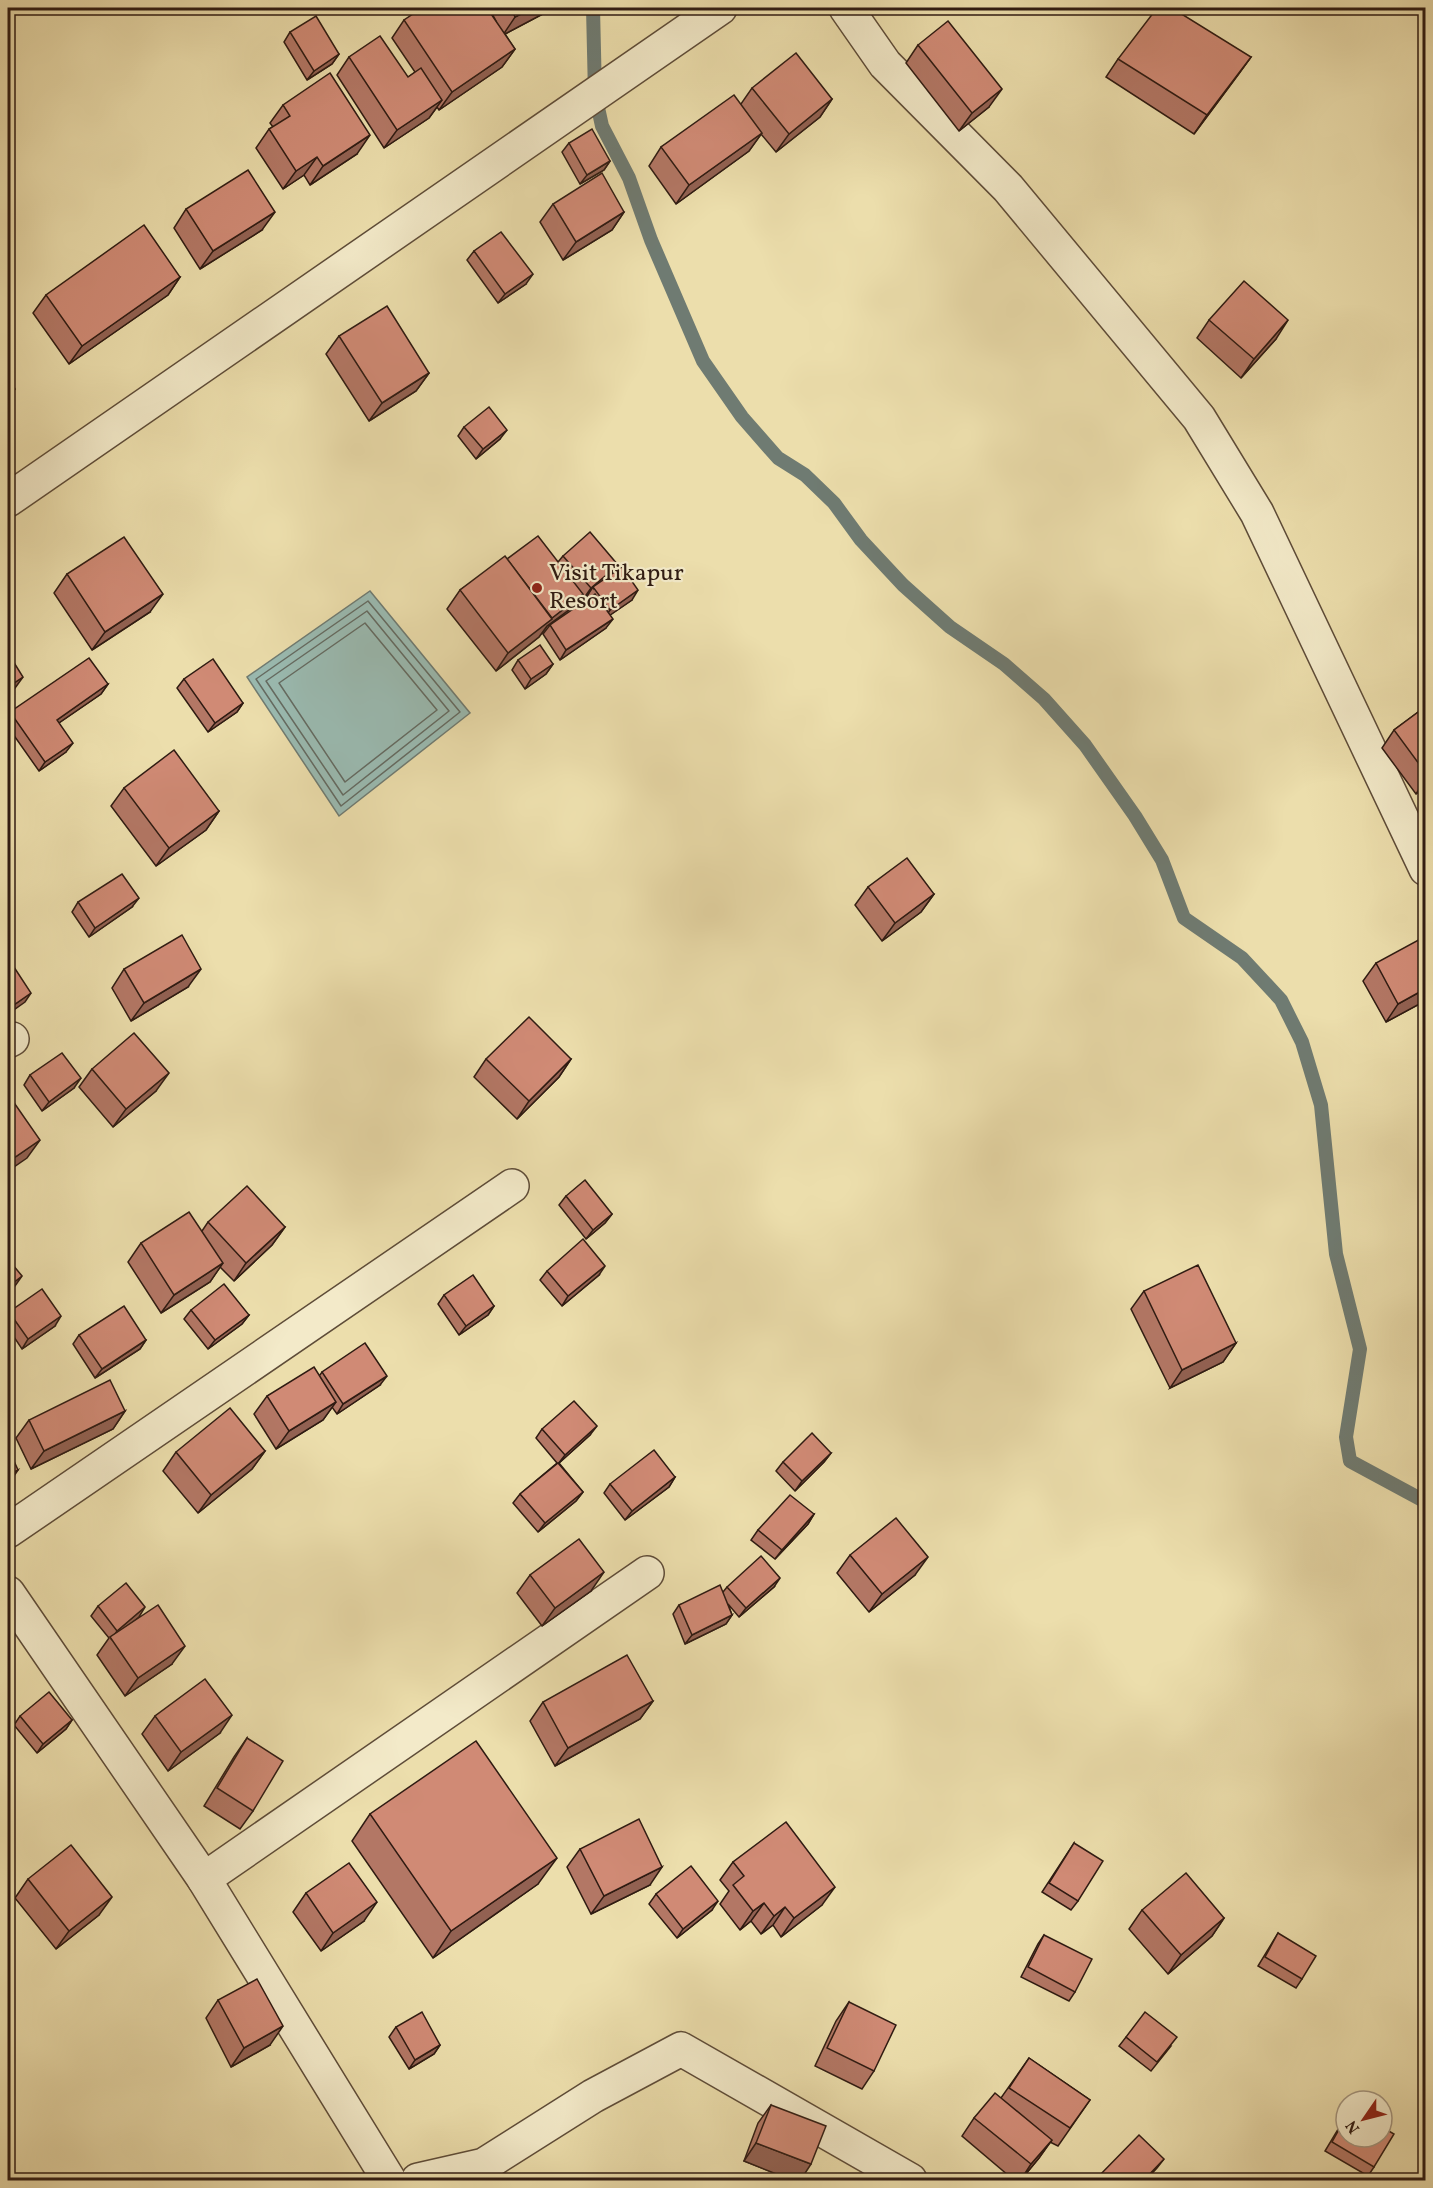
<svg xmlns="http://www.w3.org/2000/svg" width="1433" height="2188" font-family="Vollkorn,serif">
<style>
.water{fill:#9abbb2;stroke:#6f7b72;stroke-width:1.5}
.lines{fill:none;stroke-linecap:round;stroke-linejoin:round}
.shore{stroke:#646b62;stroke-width:1.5}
.stream{stroke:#6f7b72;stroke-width:14}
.street-casing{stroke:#5e4c38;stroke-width:36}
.street{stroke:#f3eac9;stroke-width:33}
.wall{fill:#b37765;stroke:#2f1b12;stroke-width:1.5}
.shaded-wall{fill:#926152;stroke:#2f1b12;stroke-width:1.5}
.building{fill:#d08a75;stroke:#2f1b12;stroke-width:1.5}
.poi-dot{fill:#8f2418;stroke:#f3eac9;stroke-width:2}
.labels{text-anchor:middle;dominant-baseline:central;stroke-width:4.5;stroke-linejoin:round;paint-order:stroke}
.poi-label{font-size:24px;fill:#2f1b12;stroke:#f3eac9;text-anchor:start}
</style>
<rect width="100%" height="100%" fill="#ecdeac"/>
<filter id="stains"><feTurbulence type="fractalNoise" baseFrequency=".00333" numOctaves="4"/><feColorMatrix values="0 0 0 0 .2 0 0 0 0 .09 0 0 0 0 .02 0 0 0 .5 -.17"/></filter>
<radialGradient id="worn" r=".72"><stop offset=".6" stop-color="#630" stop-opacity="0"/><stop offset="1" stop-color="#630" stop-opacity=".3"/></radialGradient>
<polygon class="water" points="370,591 470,713 339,816 247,677"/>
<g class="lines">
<g class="shore">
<polygon points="368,601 460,712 341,806 256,679"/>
<polygon points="367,611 449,711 343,795 266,681"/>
<polygon points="365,623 437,710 345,782 279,683"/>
</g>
<polyline class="stream" points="593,8 595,94 602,126 629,178 651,240 703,361 742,417 778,458 805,475 834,503 861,540 903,585 950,627 1004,664 1044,699 1085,745 1135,816 1162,860 1184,918 1242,958 1281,1000 1302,1042 1321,1105 1336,1254 1360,1349 1346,1437 1350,1461 1426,1502"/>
<g class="street-casing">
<g id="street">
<polyline points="846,8 885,64 1008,188 1199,418 1257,513 1426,869"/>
<polyline points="8,500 720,8"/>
<polyline points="8,1041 12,1039"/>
<polyline points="8,1531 512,1186"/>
<polyline points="8,1593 204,1879 389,2180"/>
<polyline points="204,1879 647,1573"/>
<polyline points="418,2180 484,2165 593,2096 681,2049 910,2180"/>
</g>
</g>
<use href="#street" class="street"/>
</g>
<g class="wall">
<polygon points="489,8 554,8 505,34 515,49 502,67 439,110 437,107 429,118 384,148 337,75 349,57 408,77 415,72 392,38 404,20 496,21"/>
<polygon points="290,32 339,54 332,64 307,80 284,42"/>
<polygon points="918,45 989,107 959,131 906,63"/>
<polygon points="1251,57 1194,134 1106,77 1118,59"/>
<polygon points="752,88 832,99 820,117 776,152 761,134 749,151 676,204 649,166 661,147 741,104"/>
<polygon points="283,105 357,154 310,185 304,175 283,189 256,148 269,129 273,127 270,123"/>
<polygon points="569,143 610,161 604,170 580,184 562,152"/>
<polygon points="553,204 624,212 612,230 563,260 540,222"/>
<polygon points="186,209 262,230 200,269 174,228"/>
<polygon points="474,251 526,284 498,303 467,260"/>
<polygon points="180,277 168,295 69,364 33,313 46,295"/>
<polygon points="1209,320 1276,339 1241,378 1197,338"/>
<polygon points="339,336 429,373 416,391 369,421 326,354"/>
<polygon points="464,427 500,439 476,459 458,436"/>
<polygon points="563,556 611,574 607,578 632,600 610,615 606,628 560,660 543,634 550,625 588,599 587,597 589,593 584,598 582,596 577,604 547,626 539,637 496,671 447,609 460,590 507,559 558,562"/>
<polygon points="67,574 150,612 92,650 54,593"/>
<polygon points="518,660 553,664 546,674 525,689 512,670"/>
<polygon points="184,679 243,703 237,712 208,732 177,688"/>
<polygon points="108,684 101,694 59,723 66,752 39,771 8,727 8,716 10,712"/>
<polygon points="1425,707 1425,787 1416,794 1382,748 1394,730"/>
<polygon points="124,788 219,811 206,830 156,866 111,806"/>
<polygon points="868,887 934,894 921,912 882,941 855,905"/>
<polygon points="78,902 132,907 89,937 72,912"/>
<polygon points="1376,963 1425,1001 1386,1022 1363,981"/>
<polygon points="124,969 188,987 131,1021 112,988"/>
<polygon points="486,1059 571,1059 559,1077 517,1119 474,1077"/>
<polygon points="92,1069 156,1091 113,1127 79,1087"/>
<polygon points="30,1075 74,1088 42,1111 24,1085"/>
<polygon points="566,1196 612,1214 605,1223 586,1239 559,1205"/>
<polygon points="208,1222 285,1227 272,1245 234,1281 220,1267 210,1282 161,1313 128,1262 141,1243 202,1231"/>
<polygon points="547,1271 599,1275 562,1306 540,1280"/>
<polygon points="1144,1291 1236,1343 1223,1362 1170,1388 1131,1309"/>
<polygon points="444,1295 494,1306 488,1315 459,1335 438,1304"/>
<polygon points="191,1310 249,1315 242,1324 208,1349 184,1319"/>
<polygon points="9,1312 55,1326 22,1349 8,1328 8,1315"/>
<polygon points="79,1335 146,1340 140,1349 95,1378 73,1344"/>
<polygon points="322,1372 380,1385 337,1414 332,1407 323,1420 276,1449 254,1414 267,1396 320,1375"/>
<polygon points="125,1411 113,1429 31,1469 16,1438 29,1420"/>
<polygon points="542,1429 590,1435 559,1463 583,1492 576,1501 538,1532 513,1503 520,1494 557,1463 536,1438"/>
<polygon points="265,1451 252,1469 198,1513 163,1471 176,1452"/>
<polygon points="831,1453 824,1462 795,1491 776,1471 783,1462"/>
<polygon points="675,1477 669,1487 625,1520 604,1493 610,1484"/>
<polygon points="814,1514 808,1524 775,1559 751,1540 758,1530"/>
<polygon points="850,1555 915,1575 869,1612 837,1573"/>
<polygon points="530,1575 591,1591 542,1626 517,1593"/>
<polygon points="727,1587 774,1587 739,1617 728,1604 732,1615 726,1624 685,1644 673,1614 679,1605 723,1592"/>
<polygon points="98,1606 139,1617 133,1622 172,1664 125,1696 97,1655 109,1638 91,1616"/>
<polygon points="653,1701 640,1719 555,1766 530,1721 543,1702"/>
<polygon points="20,1716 72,1720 66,1729 37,1753 14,1725"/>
<polygon points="155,1716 220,1733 168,1771 142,1734"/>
<polygon points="247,1738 253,1811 240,1829 204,1806 234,1757"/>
<polygon points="370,1814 538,1884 433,1958 352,1841"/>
<polygon points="1074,1843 1078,1901 1071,1910 1042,1892"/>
<polygon points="580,1849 650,1885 591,1914 567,1867"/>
<polygon points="733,1862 822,1905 781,1937 773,1925 761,1934 751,1921 740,1930 720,1904 729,1891 720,1880"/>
<polygon points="28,1879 99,1915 56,1949 15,1898"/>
<polygon points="306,1893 364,1921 321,1951 293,1912"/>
<polygon points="656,1894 712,1910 677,1938 649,1904"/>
<polygon points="1142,1910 1224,1918 1212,1936 1168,1974 1129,1929"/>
<polygon points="1278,1933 1302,1979 1296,1988 1258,1966"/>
<polygon points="1044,1935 1075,1992 1069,2001 1021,1977 1038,1944"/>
<polygon points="218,2000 270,2045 231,2067 206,2018"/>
<polygon points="849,2002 874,2071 862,2089 815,2066 836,2021"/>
<polygon points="396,2027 440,2045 434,2054 409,2069 389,2037"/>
<polygon points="1126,2037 1171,2046 1151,2071 1119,2046"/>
<polygon points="1029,2058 1090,2100 1058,2146 1050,2142 1039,2158 1020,2181 1015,2181 962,2136 974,2118 1001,2098"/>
<polygon points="771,2105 800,2181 794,2181 744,2161 758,2123"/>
<polygon points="1346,2116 1346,2137 1374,2167 1368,2176 1325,2151"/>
</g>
<g class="shaded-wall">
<polygon points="533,8 554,8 503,35 515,17"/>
<polygon points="515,49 502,67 439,110 452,92"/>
<polygon points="339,54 332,64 307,80 314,71"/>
<polygon points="1251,57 1238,75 1194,134 1207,115"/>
<polygon points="1002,89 989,107 959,131 972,113"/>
<polygon points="832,99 820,117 776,152 789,134"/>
<polygon points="442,100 429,118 384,148 397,130"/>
<polygon points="762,133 749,151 676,204 689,185"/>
<polygon points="370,135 357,154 310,185 323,166"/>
<polygon points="317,157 304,175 283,189 296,171"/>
<polygon points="610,161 604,170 580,184 587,175"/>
<polygon points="275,212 262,230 200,269 213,251"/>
<polygon points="624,212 612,230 563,260 576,242"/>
<polygon points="533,274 526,284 498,303 505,294"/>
<polygon points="180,277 168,295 69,364 82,346"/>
<polygon points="1288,320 1276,339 1241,378 1254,359"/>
<polygon points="429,373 416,391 369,421 382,403"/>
<polygon points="15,389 8,400 8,393"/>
<polygon points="507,430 500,439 476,459 483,449"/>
<polygon points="618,565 611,574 594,589 593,587 589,593 584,598 591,588"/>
<polygon points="638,590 632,600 603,620 610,610"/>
<polygon points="163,594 150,612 92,650 105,632"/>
<polygon points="583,594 577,604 547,626 539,637 496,671 508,653 548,621"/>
<polygon points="613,619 606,628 560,660 566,650"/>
<polygon points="553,664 546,674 525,689 531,679"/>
<polygon points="23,677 10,695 8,697 8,687"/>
<polygon points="108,684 101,694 50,729 57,720"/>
<polygon points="243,703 237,712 208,732 215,723"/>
<polygon points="73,743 66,752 39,771 45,762"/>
<polygon points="1425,780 1425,787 1416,794"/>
<polygon points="219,811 206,830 156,866 169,848"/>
<polygon points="934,894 921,912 882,941 895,923"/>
<polygon points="139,898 132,907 89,937 95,928"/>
<polygon points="201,969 188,987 131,1021 144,1003"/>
<polygon points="1425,989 1425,1001 1386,1022 1398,1004"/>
<polygon points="31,993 25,1002 8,1014 8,1009"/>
<polygon points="571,1059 559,1077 517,1119 529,1101"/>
<polygon points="169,1073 156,1091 113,1127 126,1109"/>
<polygon points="81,1078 74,1088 42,1111 49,1102"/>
<polygon points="40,1140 27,1158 8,1171 8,1162"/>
<polygon points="612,1214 605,1223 586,1239 593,1230"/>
<polygon points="285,1227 272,1245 234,1281 246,1263"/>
<polygon points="223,1263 210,1282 161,1313 174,1295"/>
<polygon points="605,1266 599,1275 562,1306 568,1296"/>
<polygon points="22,1276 15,1286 8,1291 8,1287"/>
<polygon points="494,1306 488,1315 459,1335 466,1326"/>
<polygon points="249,1315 242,1324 208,1349 215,1340"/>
<polygon points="61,1316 55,1326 22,1349 28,1339"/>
<polygon points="146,1340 140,1349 95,1378 102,1369"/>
<polygon points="1236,1343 1223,1362 1170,1388 1182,1370"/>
<polygon points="387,1376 380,1385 337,1414 343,1404"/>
<polygon points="336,1402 323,1420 276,1449 289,1431"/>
<polygon points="125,1411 113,1429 31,1469 44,1451"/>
<polygon points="597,1426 590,1435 558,1464 565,1455"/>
<polygon points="265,1451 252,1469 198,1513 211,1495"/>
<polygon points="831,1453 824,1462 795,1491 802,1481"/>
<polygon points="18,1470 12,1479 8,1481 8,1475"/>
<polygon points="675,1477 669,1487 625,1520 632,1511"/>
<polygon points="583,1492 576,1501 538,1532 545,1523"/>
<polygon points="814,1514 808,1524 775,1559 782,1550"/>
<polygon points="928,1557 915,1575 869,1612 882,1594"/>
<polygon points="604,1572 591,1591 542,1626 555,1608"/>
<polygon points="780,1578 774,1587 739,1617 746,1608"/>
<polygon points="145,1607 139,1617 111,1640 117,1631"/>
<polygon points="732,1615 726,1624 685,1644 692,1635"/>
<polygon points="185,1646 172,1664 125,1696 138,1678"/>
<polygon points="653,1701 640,1719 555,1766 568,1748"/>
<polygon points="232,1715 220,1733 168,1771 181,1752"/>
<polygon points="72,1720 66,1729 37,1753 43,1744"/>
<polygon points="557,1858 538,1884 433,1958 451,1931"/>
<polygon points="662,1867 650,1885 591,1914 604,1896"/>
<polygon points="835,1887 822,1905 781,1937 794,1918"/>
<polygon points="112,1897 99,1915 56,1949 69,1931"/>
<polygon points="718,1901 712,1910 677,1938 683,1929"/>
<polygon points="377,1902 364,1921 321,1951 333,1933"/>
<polygon points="764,1903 751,1921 740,1930 753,1911"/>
<polygon points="785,1907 773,1925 761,1934 774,1916"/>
<polygon points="1224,1918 1212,1936 1168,1974 1181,1955"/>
<polygon points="283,2026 270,2045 231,2067 244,2048"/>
<polygon points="440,2045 434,2054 409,2069 415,2060"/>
<polygon points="1052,2140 1039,2158 1020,2181 1031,2164"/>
<polygon points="756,2143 811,2164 800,2181 794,2181 744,2161"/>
<polygon points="1164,2159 1157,2168 1145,2181 1143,2181"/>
</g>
<g class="building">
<polygon points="422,8 487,8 515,49 452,92 404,20"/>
<polygon points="511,8 533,8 515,17"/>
<polygon points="1157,8 1172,8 1251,57 1207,115 1118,59"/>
<polygon points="316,16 339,54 314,71 290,32"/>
<polygon points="948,21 1002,89 972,113 918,45"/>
<polygon points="380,36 408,77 421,68 442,100 397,130 349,57"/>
<polygon points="796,53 832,99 789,134 752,88"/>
<polygon points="330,73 370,135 323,166 317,157 296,171 269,129 290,116 283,105"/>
<polygon points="734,95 762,133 689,185 661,147"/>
<polygon points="592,129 610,161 587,175 569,143"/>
<polygon points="248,170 275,212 213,251 186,209"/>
<polygon points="602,173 624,212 576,242 553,204"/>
<polygon points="144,225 180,277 82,346 46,295"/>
<polygon points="501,232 533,274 505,294 474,251"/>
<polygon points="1244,281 1288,320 1254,359 1209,320"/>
<polygon points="387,306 429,373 382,403 339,336"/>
<polygon points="8,375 15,389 8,393"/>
<polygon points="489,407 507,430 483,449 464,427"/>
<polygon points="590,532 618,565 591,588 563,556"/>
<polygon points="538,536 583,594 552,618 507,559"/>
<polygon points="124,537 163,594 105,632 67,574"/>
<polygon points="505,556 552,619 508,653 460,590"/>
<polygon points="622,567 638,590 610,610 593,587"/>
<polygon points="595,594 613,619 566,650 550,625"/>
<polygon points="540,645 553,664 531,679 518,660"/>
<polygon points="8,653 23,677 8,687"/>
<polygon points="89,658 108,684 57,720 73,743 45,762 10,712"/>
<polygon points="213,659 243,703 215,723 184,679"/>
<polygon points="1425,707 1425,772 1394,730"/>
<polygon points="174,750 219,811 169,848 124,788"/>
<polygon points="907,858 934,894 895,923 868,887"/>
<polygon points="122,874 139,898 95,928 78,902"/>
<polygon points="182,935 201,969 144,1003 124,969"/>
<polygon points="1424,937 1425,939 1425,989 1398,1004 1376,963"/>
<polygon points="10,961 31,993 8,1009 8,963"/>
<polygon points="529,1017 571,1059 529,1101 486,1059"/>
<polygon points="134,1033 169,1073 126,1109 92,1069"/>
<polygon points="62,1053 81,1078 49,1102 30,1075"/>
<polygon points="8,1094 40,1140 8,1162"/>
<polygon points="585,1180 612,1214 593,1230 566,1196"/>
<polygon points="247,1186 285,1227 246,1263 208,1222"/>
<polygon points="189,1212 223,1263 174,1295 141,1243"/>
<polygon points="583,1239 605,1266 568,1296 547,1271"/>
<polygon points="8,1259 22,1276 8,1287"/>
<polygon points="1198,1265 1236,1343 1182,1370 1144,1291"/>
<polygon points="473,1275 494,1306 466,1326 444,1295"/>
<polygon points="224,1284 249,1315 215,1340 191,1310"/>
<polygon points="42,1289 61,1316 28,1339 9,1312"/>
<polygon points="124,1306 146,1340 102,1369 79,1335"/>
<polygon points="365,1343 387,1376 343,1404 322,1372"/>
<polygon points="314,1367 336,1402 289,1431 267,1396"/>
<polygon points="110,1380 125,1411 44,1451 29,1420"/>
<polygon points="574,1401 597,1426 565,1455 542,1429"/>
<polygon points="230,1408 265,1451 211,1495 176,1452"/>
<polygon points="812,1433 831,1453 802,1481 783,1462"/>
<polygon points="8,1448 18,1470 8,1475"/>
<polygon points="654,1450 675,1477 632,1511 610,1484"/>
<polygon points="558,1463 583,1492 545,1523 520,1494"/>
<polygon points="790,1495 814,1514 782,1550 758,1530"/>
<polygon points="896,1518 928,1557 882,1594 850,1555"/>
<polygon points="579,1539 604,1572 555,1608 530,1575"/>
<polygon points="761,1556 780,1578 746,1608 727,1587"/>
<polygon points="126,1583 145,1607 117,1631 98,1606"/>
<polygon points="720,1585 732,1615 692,1635 679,1605"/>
<polygon points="158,1605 185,1646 138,1678 110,1637"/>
<polygon points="8,1652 11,1656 8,1659"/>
<polygon points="627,1655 653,1701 568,1748 543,1702"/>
<polygon points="205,1679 232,1715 181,1752 155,1716"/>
<polygon points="49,1692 72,1720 43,1744 20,1716"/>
<polygon points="247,1738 283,1761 253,1811 217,1788"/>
<polygon points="476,1741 557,1858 451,1931 370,1814"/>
<polygon points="639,1819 662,1867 604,1896 580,1849"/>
<polygon points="786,1822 835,1887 794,1918 785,1907 774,1916 764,1903 753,1911 733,1885 744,1876 733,1862"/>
<polygon points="1074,1843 1103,1861 1078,1901 1049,1883"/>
<polygon points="71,1845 112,1897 69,1931 28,1879"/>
<polygon points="349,1863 377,1902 333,1933 306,1893"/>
<polygon points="691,1866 718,1901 683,1929 656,1894"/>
<polygon points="1186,1873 1224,1918 1181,1955 1142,1910"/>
<polygon points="1278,1933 1316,1956 1302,1979 1265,1957"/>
<polygon points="1044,1935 1092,1959 1075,1992 1028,1967"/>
<polygon points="257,1979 283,2026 244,2048 218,2000"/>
<polygon points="849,2002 896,2025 874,2071 827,2048"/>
<polygon points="422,2012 440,2045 415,2060 396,2027"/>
<polygon points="1145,2012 1177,2037 1157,2062 1126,2037"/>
<polygon points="1029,2058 1090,2100 1070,2128 1009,2088"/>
<polygon points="995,2093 1052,2140 1031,2164 974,2118"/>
<polygon points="771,2105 826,2126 811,2164 756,2143"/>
<polygon points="1346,2117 1346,2137 1382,2137 1382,2127 1394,2134 1374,2167 1332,2142"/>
<polygon points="1139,2135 1164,2159 1143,2181 1100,2181 1097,2178"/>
</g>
<circle class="poi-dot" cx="537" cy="588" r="6"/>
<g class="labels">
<g class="poi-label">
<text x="549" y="574">Visit Tikapur<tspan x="549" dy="28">Resort</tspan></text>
</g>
</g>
<rect width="1433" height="2188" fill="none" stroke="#ecdeac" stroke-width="30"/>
<rect x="9" y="9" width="1415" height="2170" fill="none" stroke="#2f1b12" stroke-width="3"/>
<rect x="15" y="15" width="1403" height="2158" fill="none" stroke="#2f1b12" stroke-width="1.5"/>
<g transform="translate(1364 2119) rotate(235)"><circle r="28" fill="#f3eac9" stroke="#a59780" stroke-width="1.5"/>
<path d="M0-4.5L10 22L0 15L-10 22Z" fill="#8f2418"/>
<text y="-9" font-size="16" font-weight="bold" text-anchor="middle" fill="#2f1b12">N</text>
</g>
<rect width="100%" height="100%" filter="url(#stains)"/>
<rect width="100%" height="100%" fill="url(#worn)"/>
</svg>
